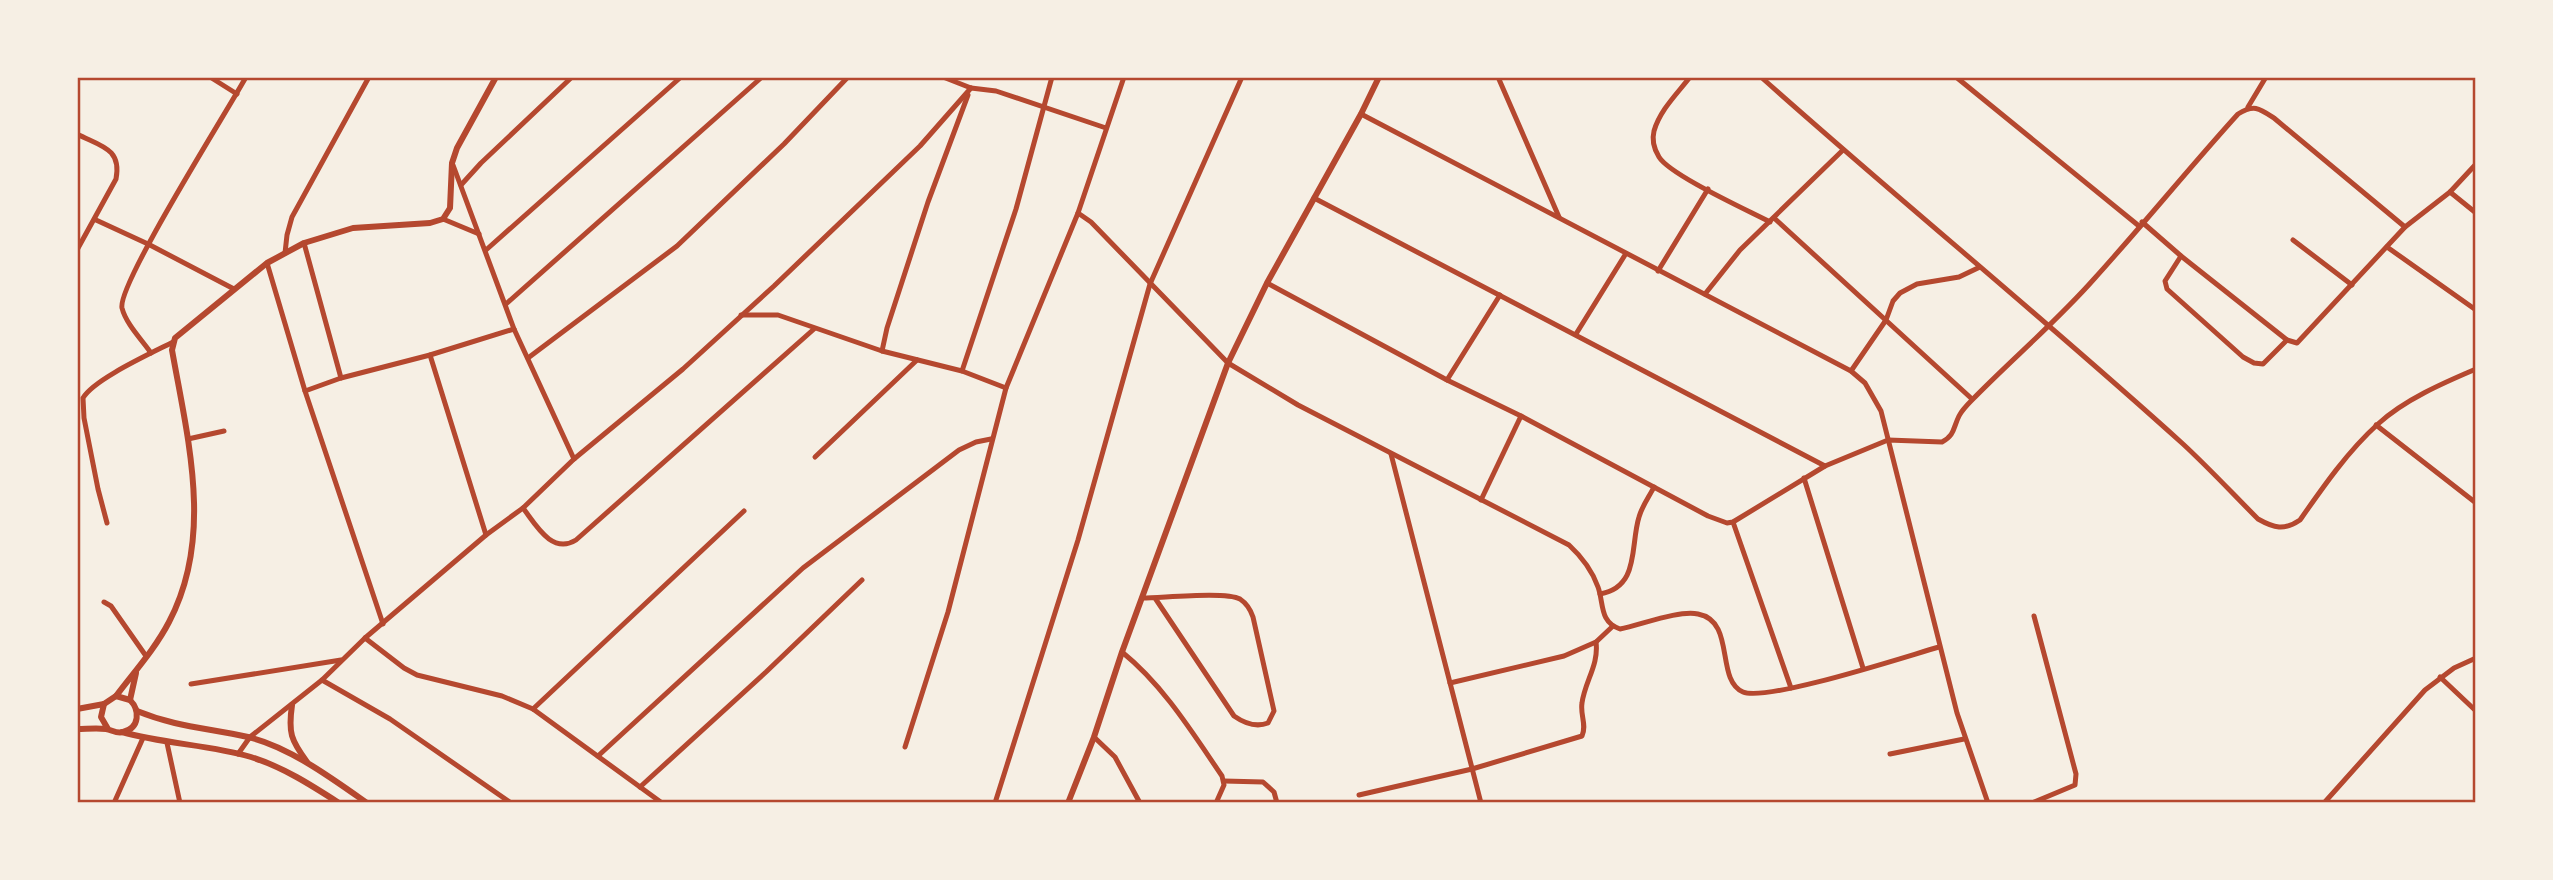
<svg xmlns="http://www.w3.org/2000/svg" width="2553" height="880" font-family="Rubik,sans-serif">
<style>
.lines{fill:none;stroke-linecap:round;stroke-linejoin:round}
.minor{stroke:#b5482f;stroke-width:5}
.tertiary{stroke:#b5482f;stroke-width:6}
.neatline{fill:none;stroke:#b5482f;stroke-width:2.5}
</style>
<rect width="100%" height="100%" fill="#f6efe4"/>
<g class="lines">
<g class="minor">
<polyline points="210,77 237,94"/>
<polyline points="943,77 971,88 996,91 1106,128"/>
<path d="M 1124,77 L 1078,213 L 1091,222 L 1228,363 L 1298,405 L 1569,545 C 1582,557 1592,570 1598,587 C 1604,603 1599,622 1620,629 C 1641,625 1678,610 1698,614 C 1736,621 1715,680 1743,692 C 1767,702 1907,656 1939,647"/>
<polyline points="1498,77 1559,217"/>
<path d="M 1690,77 C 1677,94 1660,110 1654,131 C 1652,139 1654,149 1659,157 C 1670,175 1747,210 1770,222"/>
<path d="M 1761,77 C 1900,201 2045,319 2183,444 C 2209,468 2233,494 2258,519 C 2274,528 2284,531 2300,520 C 2323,487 2348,451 2378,424 C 2404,400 2443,383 2476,369"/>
<polyline points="1956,77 2139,226"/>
<polyline points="2248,107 2266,77"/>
<polyline points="1361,114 1851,371 1865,383 1881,411 1957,713 1988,803"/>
<path d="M 77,134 C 100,146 122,148 116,179 L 77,250"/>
<polyline points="453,165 514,329 574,459"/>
<polyline points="461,185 481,163 572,77"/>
<polyline points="2450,192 2476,213"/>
<polyline points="1314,198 1825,466"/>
<polyline points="1774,218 1972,399"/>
<polyline points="443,219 479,234"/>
<polyline points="96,220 148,244 234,289"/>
<polyline points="2142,222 2181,256 2287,340 2297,343 2405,227 2450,192 2476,164"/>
<polyline points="2293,240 2352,285"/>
<polyline points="304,243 341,378"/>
<polyline points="2387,247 2476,310"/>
<polyline points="486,250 681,77"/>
<polyline points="285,253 287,235 292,217 369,77"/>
<polyline points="2181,256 2165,281 2167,289 2243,357 2254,363 2263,364 2287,340"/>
<polyline points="267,263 305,391 383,624"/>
<polyline points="1658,271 1708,189"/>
<path d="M 1267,283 L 1447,380 L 1521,416 L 1708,516 L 1727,523 L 1733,522 L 1825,466 L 1888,440 L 1942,442 C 1955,435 1953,428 1959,416 C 1962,410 1967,405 1972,400 C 2012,359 2056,322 2094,279 C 2143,225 2189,168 2238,114 C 2254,104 2259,108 2274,118 L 2405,227"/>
<polyline points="1705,294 1740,250 1843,150"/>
<polyline points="506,304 762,77"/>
<polyline points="741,315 778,315 882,351 962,371 1006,388 948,612 905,747"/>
<polyline points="1576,334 1625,255"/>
<polyline points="882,351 887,328 928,202 968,95"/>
<path d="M 151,353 C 142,340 126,324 122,308 C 117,285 228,110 246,77"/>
<polyline points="430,355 486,535"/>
<polyline points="528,358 677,246 784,144 848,77"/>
<polyline points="962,371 1016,209 1052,77"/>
<polyline points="1851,371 1886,320 1893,301 1900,293 1917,284 1959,277 1980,267"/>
<polyline points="1447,380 1500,295"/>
<polyline points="1006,388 1078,213"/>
<polyline points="305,391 341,378 430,355 514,329"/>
<polyline points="2376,425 2476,503"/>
<polyline points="188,439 224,431"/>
<polyline points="1391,454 1481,803"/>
<polyline points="815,457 917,360"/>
<polyline points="1804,478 1863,668"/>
<polyline points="1481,500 1521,416"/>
<path d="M 523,508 C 536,525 552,555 576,540 L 814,329"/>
<polyline points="1733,522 1791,688"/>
<path d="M 107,523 L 98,489 L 84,418 L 83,398 C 94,379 152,353 173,342"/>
<path d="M 1600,594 C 1640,587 1630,546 1639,517 C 1642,506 1649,497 1654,487"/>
<path d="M 1143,598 C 1162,598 1226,591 1240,599 C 1246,603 1251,611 1253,617 L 1274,711 L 1268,723 C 1255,728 1244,723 1234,716 L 1155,598"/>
<polyline points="104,602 111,606 146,656"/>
<polyline points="365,638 404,668 417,675 502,696 533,709 662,803"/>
<path d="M 1122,652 C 1163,685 1192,732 1222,776 L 1224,785 L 1216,803"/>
<polyline points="2440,677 2476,711"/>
<polyline points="322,680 390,719 511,803"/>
<polyline points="1450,683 1564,656 1596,642 1613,626"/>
<polyline points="191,684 341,660"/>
<polyline points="533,709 744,511"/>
<polyline points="1094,737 1115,757 1140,803"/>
<polyline points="167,743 180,803"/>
<polyline points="238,754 250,737 322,680 365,638 486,535 523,508 574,459 683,369 774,286 920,146 971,88"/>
<polyline points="1890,754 1964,739"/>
<polyline points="598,756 803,568 959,450 976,442 991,439"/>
<polyline points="1224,781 1263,782 1274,792 1277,803"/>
<polyline points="640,787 766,672 862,580"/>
<path d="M 1359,795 L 1472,769 L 1582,736 C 1587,725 1580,715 1582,703 C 1585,681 1599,665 1596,642"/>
<polyline points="114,803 143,738"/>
<polyline points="830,803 835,803"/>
<polyline points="995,803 1078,540 1150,284 1242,77"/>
<polyline points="2032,803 2075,785 2076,774 2034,616"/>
<polyline points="2324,803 2425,690 2454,668 2476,658"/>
</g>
<g class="tertiary">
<path d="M 116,696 C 134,672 155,649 169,622 C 214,537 188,440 172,350 L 175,338 L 267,263 L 304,243 L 353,228 L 430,223 L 443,219 L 450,208 L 452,163 L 457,148 L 496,77"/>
<polyline points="130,700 136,673"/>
<path d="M 292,705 C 288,733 291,740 307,762"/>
<polyline points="77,709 104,704"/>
<path d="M 137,711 C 176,727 208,728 248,737 C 288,746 333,779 367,803"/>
<path d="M 77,729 C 86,729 97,728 106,729 C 112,730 117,734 123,732 C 140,728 140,710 130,700 L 116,696 L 104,704 L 101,717 L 108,729"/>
<path d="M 122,732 C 164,744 211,745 251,757 C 283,767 311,785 339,803"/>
<polyline points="1068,803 1094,737 1122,652 1228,363 1267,283 1361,114 1379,77"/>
</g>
</g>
<rect width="2553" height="880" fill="none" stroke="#f6efe4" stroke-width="158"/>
<rect x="79" y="79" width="2395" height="722" class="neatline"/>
</svg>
